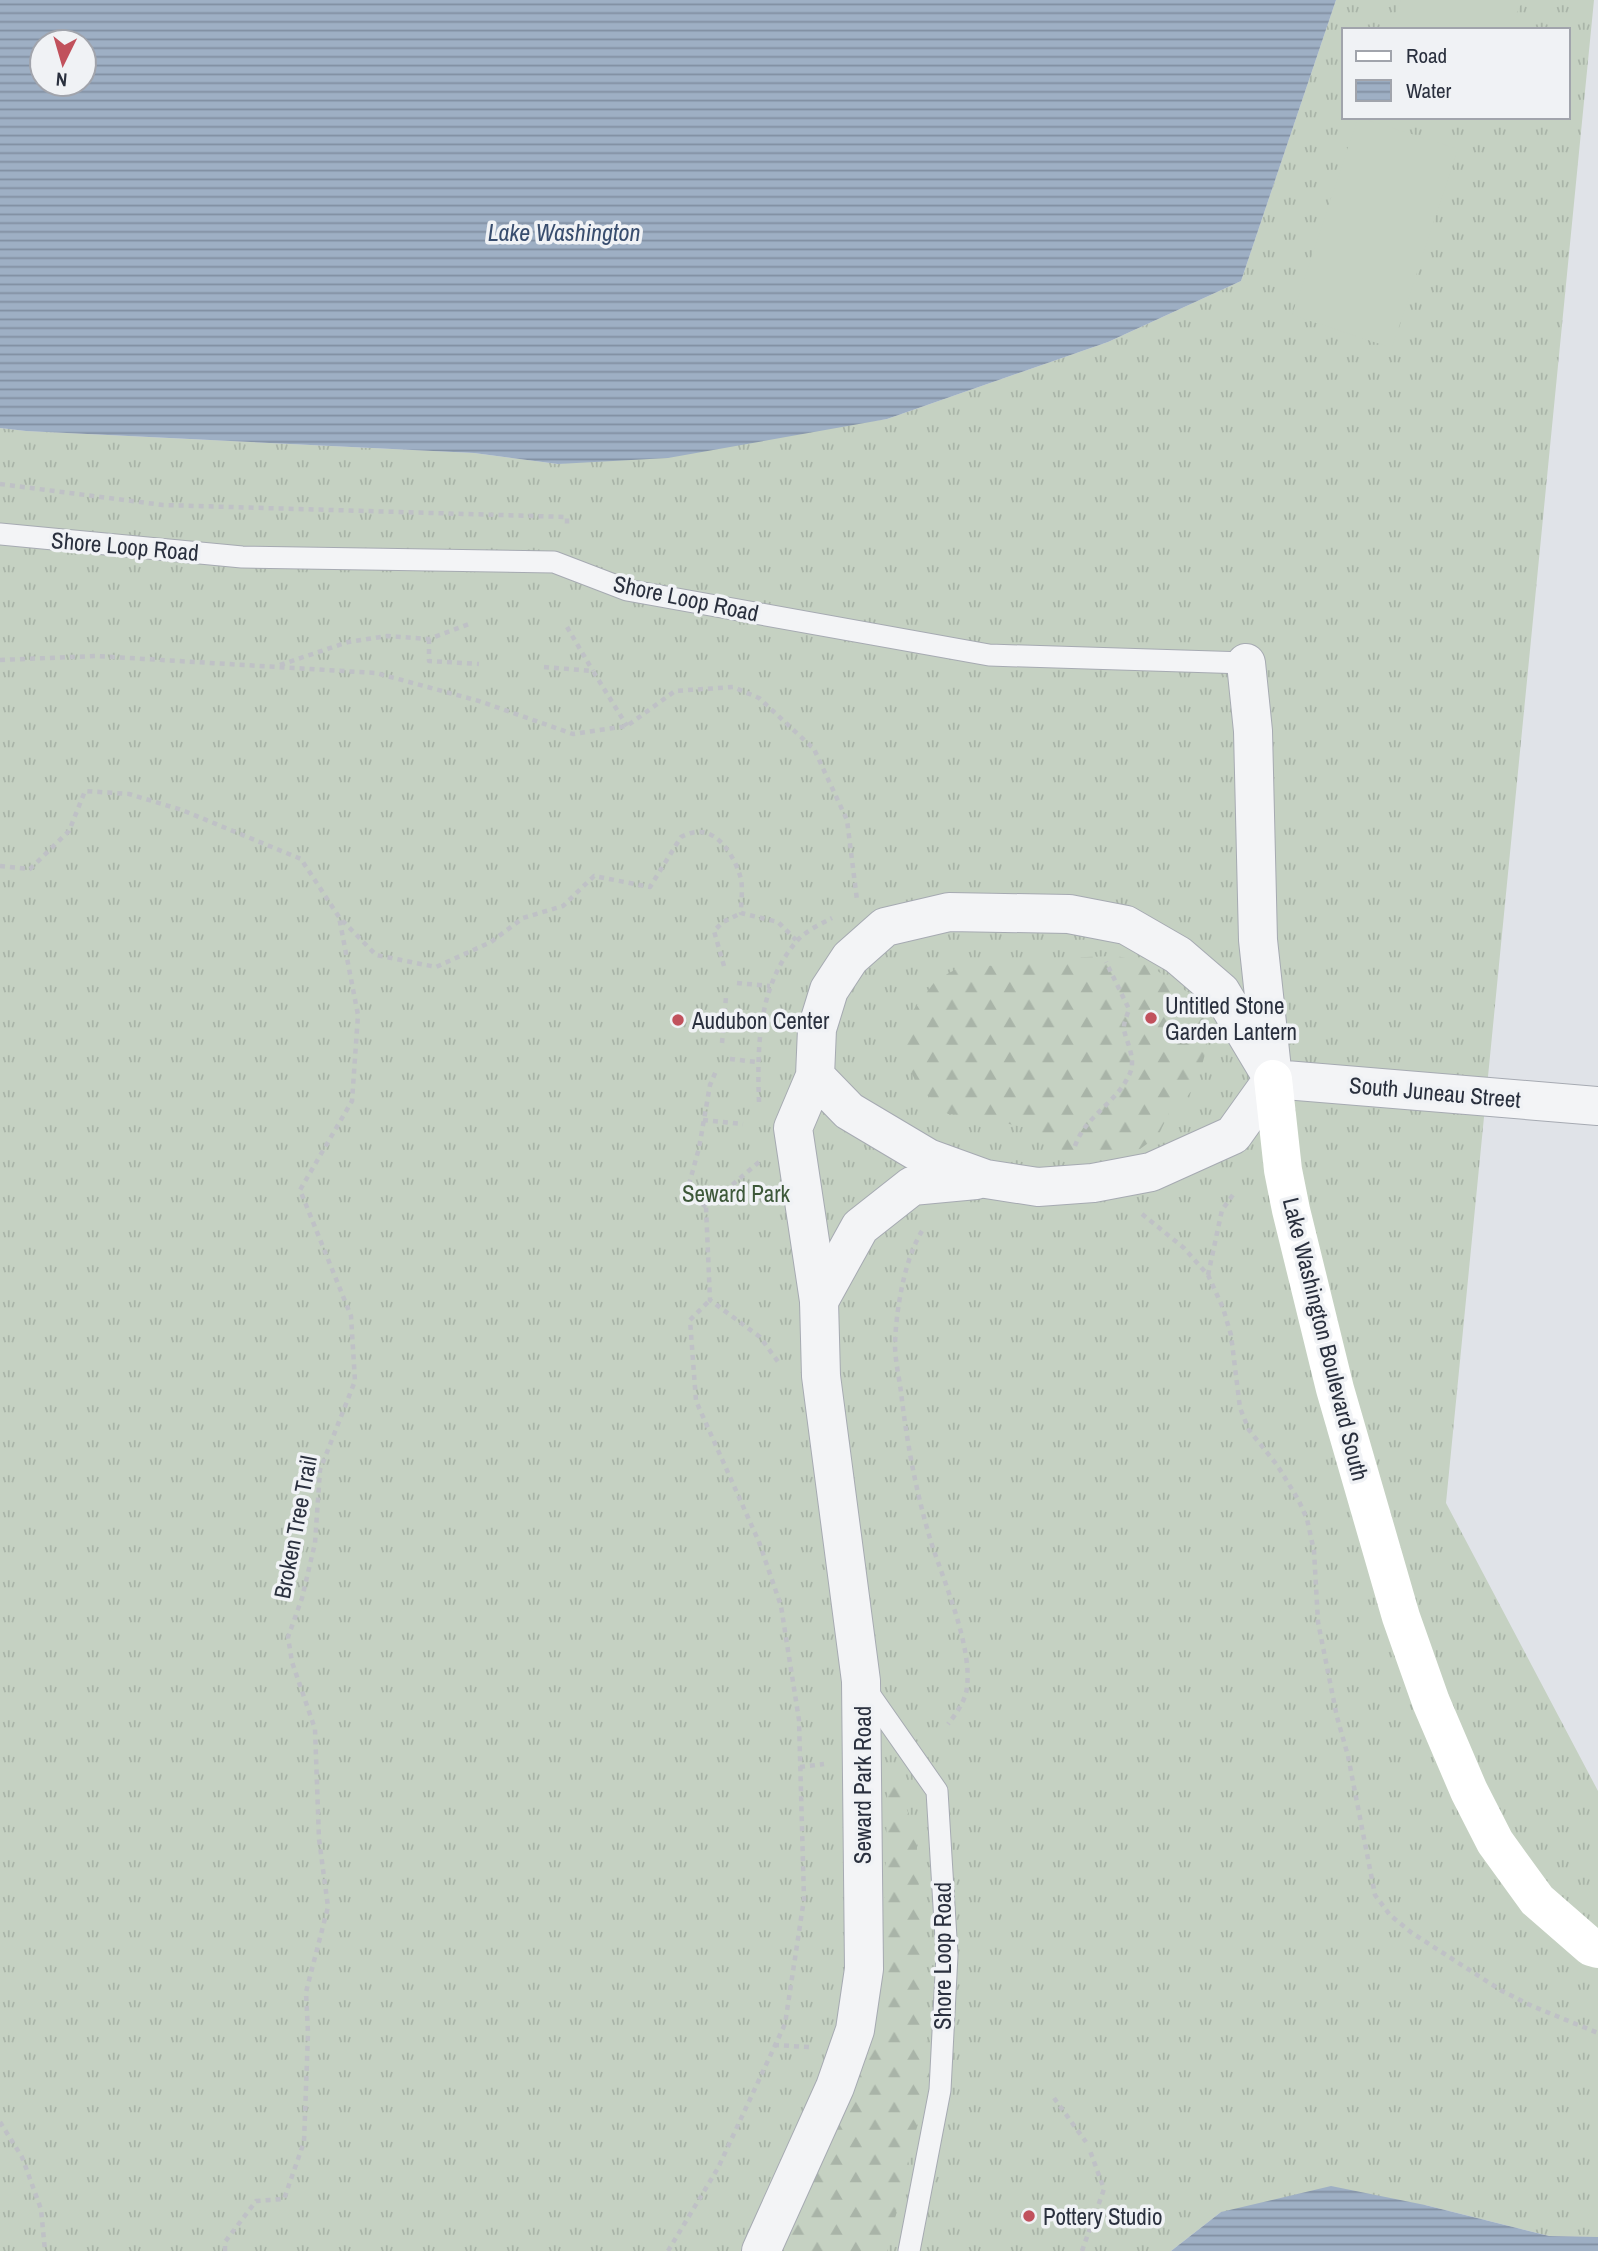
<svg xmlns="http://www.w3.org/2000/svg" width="1598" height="2251" font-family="'Archivo Narrow',sans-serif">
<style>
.grass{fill:url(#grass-tufts);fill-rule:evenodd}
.forest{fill:url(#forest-firs)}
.pitch{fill:#c5d1c2}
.water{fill:url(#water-rules);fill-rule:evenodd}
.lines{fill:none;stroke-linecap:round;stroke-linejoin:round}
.service-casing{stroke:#a6aab2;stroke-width:23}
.minor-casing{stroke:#a6aab2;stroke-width:40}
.tertiary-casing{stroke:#a6aab2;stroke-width:40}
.path{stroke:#bfc1c6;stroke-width:4.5;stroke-dasharray:5 5;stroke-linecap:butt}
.service{stroke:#f3f4f6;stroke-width:21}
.minor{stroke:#f3f4f6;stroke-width:38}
.tertiary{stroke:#f3f4f6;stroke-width:38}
.secondary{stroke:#fff;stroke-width:38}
.poi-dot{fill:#c1515c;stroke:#f0f2f5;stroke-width:2.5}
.labels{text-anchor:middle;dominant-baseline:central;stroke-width:7;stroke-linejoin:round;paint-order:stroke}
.street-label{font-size:23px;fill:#2a303e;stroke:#f0f2f5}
.poi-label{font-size:23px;fill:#2a303e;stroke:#f0f2f5;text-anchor:start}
.park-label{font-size:23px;fill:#3d5839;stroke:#f0f2f5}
.water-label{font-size:24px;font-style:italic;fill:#384d6e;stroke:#f0f2f5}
</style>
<defs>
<pattern id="grass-tufts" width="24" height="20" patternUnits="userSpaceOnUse" patternTransform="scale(1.75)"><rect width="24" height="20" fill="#c5d1c2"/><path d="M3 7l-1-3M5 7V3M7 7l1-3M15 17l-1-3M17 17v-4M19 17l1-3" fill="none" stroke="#a9b4a8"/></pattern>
<pattern id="forest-firs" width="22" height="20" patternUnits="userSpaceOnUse" patternTransform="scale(1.75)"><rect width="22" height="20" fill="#c5d1c2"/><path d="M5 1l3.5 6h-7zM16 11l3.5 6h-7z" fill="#a9b4a8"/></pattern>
<pattern id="water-rules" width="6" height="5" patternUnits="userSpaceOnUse" patternTransform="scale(1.75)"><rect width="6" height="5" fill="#9eafc4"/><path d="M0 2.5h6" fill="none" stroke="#818fa1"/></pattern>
</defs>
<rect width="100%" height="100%" fill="#e0e3e8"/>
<path class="grass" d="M 1336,0 L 1594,0 L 1446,1503 L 1598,1791 L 1598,2237 L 1549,2236 L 1425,2205 L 1221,2212 L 1171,2251 L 0,2251 L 0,428 L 26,431 L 474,453 L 558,464 L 887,419 L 1108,342 L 1241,281 ZM 1344,30 L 1568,30 L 1568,117 L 1344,117 Z"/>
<g class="forest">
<path d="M 1116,956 C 1150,961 1181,985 1205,1008 L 1206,1051 L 1197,1082 L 1185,1100 L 1169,1113 L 1158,1136 L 1140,1149 L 1096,1156 L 1062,1150 L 1042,1134 L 1027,1128 L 983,1118 L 948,1114 L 918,1086 L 897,1043 L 912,1012 L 936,980 L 964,965 L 1001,966 L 1027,959 Z"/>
<polygon points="888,1761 916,1833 929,2072 887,2251 775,2251 882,2026"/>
</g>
<g class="pitch">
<polygon points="1401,0 1523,0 1509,30 1388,30"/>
<polygon points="1358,117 1458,149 1392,348 1292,315"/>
</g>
<g class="water">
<path d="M 0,0 L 1336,0 L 1241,281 L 1108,342 L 887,419 L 668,458 L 558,464 L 474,453 L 26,431 L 0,428 ZM 42,42 L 84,42 L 84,84 L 42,84 Z"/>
<polygon points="1331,2186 1425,2205 1549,2236 1598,2237 1598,2251 1171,2251 1221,2212"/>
</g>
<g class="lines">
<g class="service-casing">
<g id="service">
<polyline points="0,534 242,557 554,562 627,590 989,655 1246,663"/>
<polyline points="865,1688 937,1791 947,1955 940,2090 909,2251"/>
</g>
</g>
<g class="minor-casing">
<g id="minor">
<polyline points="819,1301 860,1227 912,1186 976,1180"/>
<polyline points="761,2251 835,2087 855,2030 864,1969 861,1681 821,1376 819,1301 793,1128 815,1076 817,1029 829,990 850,958 885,927 949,912 1069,914 1126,925 1178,955 1221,992 1273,1079 1233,1135 1151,1172 1093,1183 1038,1187 986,1179 928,1158 849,1111 815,1076"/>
</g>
</g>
<g class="tertiary-casing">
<polyline id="tertiary" points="1246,663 1253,731 1258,940 1273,1079 1598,1106"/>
</g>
<g class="path">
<polyline points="0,484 163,505 567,517 567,526"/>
<polyline points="567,627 593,671"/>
<polyline points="429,639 429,661 479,664"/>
<polyline points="0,660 96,656 376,673 479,701 573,734 627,726 675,691 733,687 759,698 814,749 847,820 857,900"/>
<polyline points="280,665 348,642 387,636 429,639 472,623"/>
<polyline points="544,667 593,671 627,726"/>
<path d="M 0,866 L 30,869 L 69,831 L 85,791 L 129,794 L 182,810 L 301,859 L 339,917 L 376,955 L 436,967 L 491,942 L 523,918 L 563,906 L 594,876 L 650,887 L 681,837 C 685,835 692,832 697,832 C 720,830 736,860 741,879 C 743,889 741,902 741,913 L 778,922 L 796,940"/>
<polyline points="724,966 714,931 723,922 741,913"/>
<polyline points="737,983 770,986"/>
<polyline points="722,1043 726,997"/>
<polyline points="730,1059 757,1062"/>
<path d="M 759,1102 C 757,1047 758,987 796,942 C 804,932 820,924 832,918"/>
<polyline points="703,1120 743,1124"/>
<path d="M 1075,1146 C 1085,1116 1118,1102 1130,1073 C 1136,1059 1127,1043 1124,1030 C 1123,1024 1127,1016 1129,1009 L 1106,962"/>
<polyline points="759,1162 706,1207 710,1300 760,1337 779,1363"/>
<polyline points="706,1207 696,1199 688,1188 699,1148 710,1085 716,1071"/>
<polyline points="1142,1214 1184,1248 1208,1275 1223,1308 1231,1335 1240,1408 1249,1430 1277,1465 1298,1499 1307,1519 1314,1551 1318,1622 1337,1717 1348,1756 1375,1895 1390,1915 1412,1933 1502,1991 1532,2006 1598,2033"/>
<path d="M 922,1231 C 904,1260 896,1311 895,1344 C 895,1360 899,1377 901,1392 C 907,1444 917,1498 933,1548 C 946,1586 972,1648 967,1687 C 966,1700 956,1714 948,1724"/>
<polyline points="1208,1275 1222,1210 1235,1192"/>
<polyline points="800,1767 824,1764"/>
<polyline points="774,2045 809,2047"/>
<polyline points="1054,2098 1086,2142"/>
<polyline points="0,2122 22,2157 41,2209 45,2251"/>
<polyline points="225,2251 225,2242 256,2201 284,2199 304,2142 308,2033 306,1992 328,1907 319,1839 315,1729 292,1662 288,1637 302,1598 315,1543 320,1470 355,1381 351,1316 300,1190 352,1101 358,1015 339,917"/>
<polyline points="668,2251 718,2168 785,2024 804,1899 799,1720 781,1606 759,1542 696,1401 690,1320 710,1300"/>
<polyline points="1082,2251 1104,2189 1089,2148"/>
</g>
<use href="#service" class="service"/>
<use href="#minor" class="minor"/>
<use href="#tertiary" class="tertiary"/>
<polyline class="secondary" points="1273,1079 1283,1170 1291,1210 1335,1389 1401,1617 1431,1702 1469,1791 1495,1842 1537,1900 1591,1947 1598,1949"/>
</g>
<g class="poi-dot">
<circle cx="1151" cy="1018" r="7"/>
<circle cx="678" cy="1020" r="7"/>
<circle cx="1029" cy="2216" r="7"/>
</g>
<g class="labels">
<g class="street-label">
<text transform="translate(125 546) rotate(5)">Shore Loop Road</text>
<text transform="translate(686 598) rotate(12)">Shore Loop Road</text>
<text transform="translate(1435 1092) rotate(5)">South Juneau Street</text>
<text transform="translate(1326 1339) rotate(76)">Lake Washington Boulevard South</text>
<text transform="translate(295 1527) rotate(-79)">Broken Tree Trail</text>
<text transform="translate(862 1785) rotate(-90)">Seward Park Road</text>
<text transform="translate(942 1956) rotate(-90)">Shore Loop Road</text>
</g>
<g class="poi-label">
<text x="1165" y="1005">Untitled Stone<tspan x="1165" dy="26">Garden Lantern</tspan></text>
<text x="692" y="1020">Audubon Center</text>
<text x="1043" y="2216">Pottery Studio</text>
</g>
<g class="park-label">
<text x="736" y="1193">Seward Park</text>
</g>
<g class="water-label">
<text x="564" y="232">Lake Washington</text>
</g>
</g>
<rect x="1342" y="28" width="228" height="91" fill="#f0f2f5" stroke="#a1a4ac" stroke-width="2"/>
<rect x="1356" y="51" width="35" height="10" fill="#ffffff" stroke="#a1a4ac" stroke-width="2"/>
<text x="1406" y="63" font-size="21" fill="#2a303e">Road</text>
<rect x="1356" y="80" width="35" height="21" fill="url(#water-rules)" stroke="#a1a4ac" stroke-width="2"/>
<text x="1406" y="98" font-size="21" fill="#2a303e">Water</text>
<g transform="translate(63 63) rotate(185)"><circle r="33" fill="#f0f2f5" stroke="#a1a4ac" stroke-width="2"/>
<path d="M0-5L12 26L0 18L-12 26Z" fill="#c1515c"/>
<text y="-10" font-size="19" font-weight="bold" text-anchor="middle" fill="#2a303e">N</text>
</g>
</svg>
